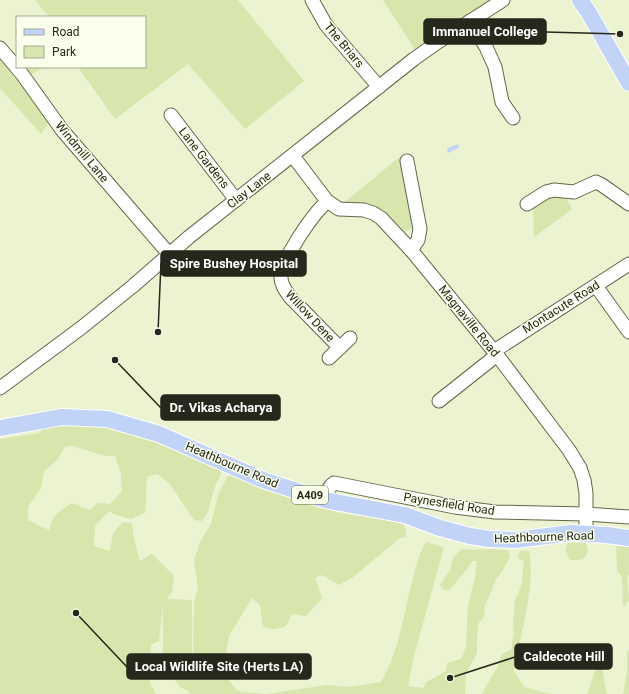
<svg xmlns="http://www.w3.org/2000/svg" width="629" height="694" font-family="Roboto,sans-serif">
<style>
.green{fill:#d8e5ac;fill-rule:evenodd}
.water{fill:#c4d6f4}
.lines{fill:none;stroke-linecap:round;stroke-linejoin:round}
.minor-casing{stroke:#616849;stroke-width:15}
.major-casing{stroke:#fff;stroke-width:18}
.minor{stroke:#fff;stroke-width:13}
.major{stroke:#c1d4f8;stroke-width:16}
.labels{text-anchor:middle;dominant-baseline:central;stroke-width:3;stroke-linejoin:round;paint-order:stroke}
.shield{fill:#f9ffea;stroke:#656859;stroke-width:1}
.shield-label{font-size:11px;font-weight:bold;fill:#25281b}
.street-label{font-size:12px;fill:#25281b;stroke:#f9ffea}
.leader{fill:none;stroke:#25281b;stroke-width:1.5}
.callout-dot{fill:#25281b;stroke:#f9ffea;stroke-width:1.5}
.callout{fill:#25281b;stroke:#25281b;stroke-width:1.5}
.callout-label{font-size:13px;text-anchor:middle;font-weight:bold;fill:#fff}
</style>
<rect width="100%" height="100%" fill="#ebf3d0"/>
<g class="green">
<polygon points="35,0 238,0 304,81 245,129 188,64 115,119 78,67 145,67 145,17 49,17"/>
<polygon points="383,0 491,0 416,51"/>
<polygon points="0,60 45,114 48,124 41,134 0,88"/>
<polygon points="25,67 45,67 32,74"/>
<path d="M 402,155 L 415,226 L 405,232 C 384,209 378,202 345,202 Z"/>
<polygon points="547,195 564,195 572,209 534,237 533,208 534,204"/>
<path d="M 110,424 L 220,465 L 221,474 L 215,486 L 208,512 L 202,521 L 194,520 L 169,483 L 157,474 L 148,476 C 144,489 147,500 145,513 L 131,519 L 113,514 L 111,511 L 106,514 L 95,526 L 94,546 L 110,551 L 113,533 L 123,522 L 132,523 L 134,539 L 140,561 L 152,554 L 174,576 L 172,592 L 167,599 L 192,600 L 192,656 L 193,655 L 194,602 L 198,588 L 194,560 L 201,540 L 211,524 L 218,495 L 227,477 L 233,474 L 335,512 L 403,523 L 406,531 L 406,537 L 400,538 L 352,578 L 339,585 L 322,575 L 315,578 L 322,598 L 306,616 L 292,614 L 286,626 L 275,629 L 263,627 L 260,605 L 252,598 L 229,636 L 225,658 L 229,680 L 237,691 L 266,694 L 327,685 L 348,687 L 381,682 C 398,654 403,618 411,586 C 415,571 418,555 426,542 L 444,547 L 414,656 L 408,686 L 424,688 L 425,683 L 446,671 L 447,663 L 461,659 L 466,648 L 468,606 L 475,578 L 477,561 L 473,561 L 450,590 L 443,590 L 440,585 L 450,570 L 453,558 L 461,549 C 476,551 491,548 507,550 L 510,555 L 509,559 L 503,570 L 495,581 L 491,592 L 485,605 L 484,615 L 482,621 L 479,621 L 477,636 L 477,653 L 466,674 L 465,694 L 190,694 L 188,690 L 181,688 L 174,679 L 181,662 L 188,658 L 163,657 L 163,604 L 159,641 L 151,644 L 150,683 L 156,694 L 0,694 L 0,439 L 40,433 L 45,425 ZM 70,445 L 105,456 L 115,456 L 121,473 L 122,491 L 110,504 L 97,503 L 90,510 L 72,503 C 58,512 54,514 49,530 L 28,520 L 28,507 L 41,488 L 44,471 L 57,460 L 64,448 Z"/>
<polygon points="580,541 586,543 588,550 585,558 578,560 570,560 565,551 568,543"/>
<polygon points="629,545 629,575 627,576 629,600 625,604 626,606 623,606 622,576 617,571 616,546"/>
<path d="M 520,551 L 529,551 C 536,583 520,638 514,671 L 524,687 L 551,694 L 482,694 L 498,666 L 502,654 L 511,650 L 514,631 L 513,622 L 515,600 L 521,587 L 524,561 L 517,557 Z"/>
<polygon points="629,650 629,694 623,694 627,671 627,651"/>
<path d="M 598,663 L 603,663 C 602,672 605,684 607,694 L 587,694 Z"/>
</g>
<polygon class="water" points="458,144 459,148 448,153 447,148"/>
<g class="lines">
<g class="minor-casing">
<g id="minor">
<polyline points="312,0 326,25 379,87"/>
<polyline points="470,21 486,47 495,67 502,102 513,118"/>
<polyline points="0,48 22,74 62,130 169,254"/>
<polyline points="171,115 236,200"/>
<polyline points="293,156 327,201 339,209 364,210 373,213 381,218 411,250 497,355 569,450 580,468 584,480 586,493 586,534"/>
<polyline points="407,161 420,229 418,240 411,250"/>
<path d="M 327,201 C 311,217 300,234 289,254 C 286,260 281,267 281,274 C 280,283 285,290 290,297 L 340,348"/>
<polyline points="527,204 546,192 554,190 574,192 596,182 602,185 629,204"/>
<polyline points="596,286 629,332"/>
<polyline points="494,351 629,264"/>
<polyline points="329,358 350,338"/>
<polyline points="0,388 81,328 133,286 189,237 414,59 438,42 503,0"/>
<polyline points="439,401 497,355"/>
<path d="M 325,500 C 327,493 328,487 334,483 L 455,507 L 495,512 L 586,514 L 629,517"/>
</g>
</g>
<g class="major-casing">
<g id="major">
<polyline points="580,0 589,13 629,83"/>
<polyline points="0,428 62,417 107,419 159,434 263,480 325,500 405,515 440,528 470,536 490,539 515,540 571,533 607,535 629,538"/>
</g>
</g>
<use href="#minor" class="minor"/>
<use href="#major" class="major"/>
</g>
<g class="labels">
<rect class="shield" x="292" y="486" width="36" height="18" rx="3"/>
<g class="shield-label">
<text x="310" y="495">A409</text>
</g>
<g class="street-label">
<text transform="translate(344 45) rotate(50)">The Briars</text>
<text transform="translate(82 152) rotate(50)">Windmill Lane</text>
<text transform="translate(204 158) rotate(52)">Lane Gardens</text>
<text transform="translate(249 190) rotate(-38)">Clay Lane</text>
<text transform="translate(561 307) rotate(-32)">Montacute Road</text>
<text transform="translate(310 316) rotate(47)">Willow Dene</text>
<text transform="translate(469 321) rotate(51)">Magnaville Road</text>
<text transform="translate(232 465) rotate(23)">Heathbourne Road</text>
<text transform="translate(449 504) rotate(9)">Paynesfield Road</text>
<text transform="translate(544 537) rotate(-2)">Heathbourne Road</text>
</g>
</g>
<path class="leader" d="M620 34L546 32M158 332L161 263M115 360L161 408M450 678L515 657M76 613L127 667"/>
<g class="callout-dot">
<circle cx="620" cy="34" r="4"/>
<circle cx="158" cy="332" r="4"/>
<circle cx="115" cy="360" r="4"/>
<circle cx="450" cy="678" r="4"/>
<circle cx="76" cy="613" r="4"/>
</g>
<g class="callout">
<rect x="424" y="19" width="122" height="25" rx="4"/>
<rect x="161" y="251" width="145" height="25" rx="4"/>
<rect x="161" y="395" width="119" height="25" rx="4"/>
<rect x="515" y="644" width="97" height="25" rx="4"/>
<rect x="127" y="654" width="184" height="25" rx="4"/>
</g>
<g class="callout-label">
<text x="485" y="36">Immanuel College</text>
<text x="234" y="268">Spire Bushey Hospital</text>
<text x="221" y="412">Dr. Vikas Acharya</text>
<text x="564" y="661">Caldecote Hill</text>
<text x="219" y="671">Local Wildlife Site (Herts LA)</text>
</g>
<rect x="16" y="16" width="130" height="52" fill="#f9ffea" stroke="#a4a997"/>
<rect x="24" y="29" width="20" height="6" fill="#c1d4f8" stroke="#a4a997"/>
<text x="52" y="36" font-size="12" fill="#25281b">Road</text>
<rect x="24" y="46" width="20" height="12" fill="#d8e5ac" stroke="#a4a997"/>
<text x="52" y="56" font-size="12" fill="#25281b">Park</text>
</svg>
